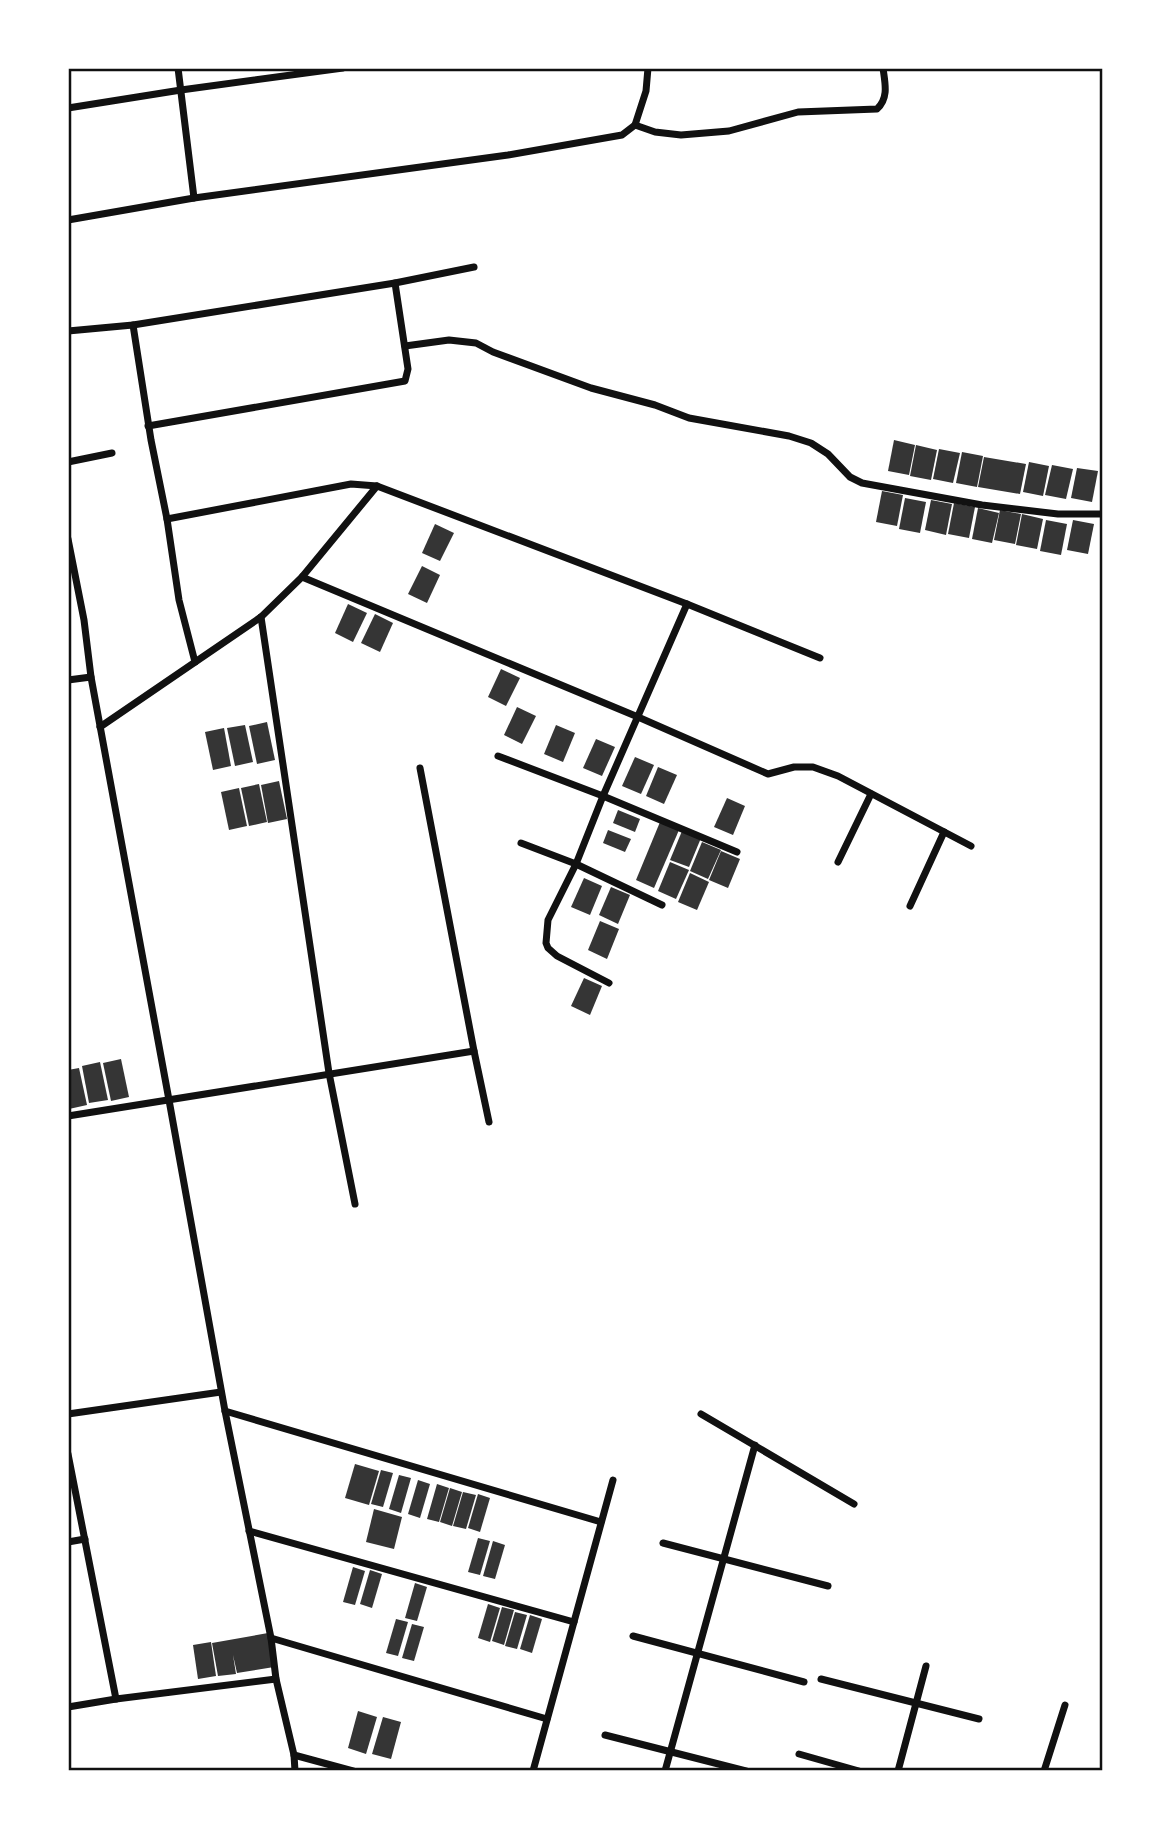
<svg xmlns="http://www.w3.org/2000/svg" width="1171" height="1839" font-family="Arial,sans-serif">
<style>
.building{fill:#353535}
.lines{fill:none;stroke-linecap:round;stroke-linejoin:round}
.minor{stroke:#111;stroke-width:7}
.neatline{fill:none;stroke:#111;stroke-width:2.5}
</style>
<rect width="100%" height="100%" fill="#fff"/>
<g class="building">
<polygon points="894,440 915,445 909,475 888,471"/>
<polygon points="916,445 937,450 931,480 910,476"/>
<polygon points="939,449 960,453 953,483 933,479"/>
<polygon points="962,452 983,456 977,487 956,483"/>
<polygon points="984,457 1026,464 1020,494 978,487"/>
<polygon points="1029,462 1049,466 1043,496 1023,492"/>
<polygon points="1052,465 1073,469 1066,499 1045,495"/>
<polygon points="1077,468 1098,471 1092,502 1071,498"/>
<polygon points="882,491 903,495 897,526 876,522"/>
<polygon points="905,498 926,502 920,533 899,529"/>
<polygon points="931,500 952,504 946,535 925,530"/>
<polygon points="954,503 975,507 969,538 948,534"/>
<polygon points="978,508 999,513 992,543 972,539"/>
<polygon points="1000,510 1021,514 1015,544 994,540"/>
<polygon points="1022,514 1043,519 1037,549 1016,545"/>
<polygon points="1046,520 1067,524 1061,555 1040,551"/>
<polygon points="1073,520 1094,524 1088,554 1067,550"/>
<polygon points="435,524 454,533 440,561 422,553"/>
<polygon points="422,566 440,575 427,603 408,594"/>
<polygon points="348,604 367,613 353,642 335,633"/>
<polygon points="375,614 393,623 380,652 361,643"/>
<polygon points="501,669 520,678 506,706 488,697"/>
<polygon points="517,707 536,716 522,744 504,735"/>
<polygon points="267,722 275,760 257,764 249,726"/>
<polygon points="245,725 253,762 235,766 227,728"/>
<polygon points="556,725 575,733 563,762 544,754"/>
<polygon points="224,728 231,766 213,770 205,732"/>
<polygon points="596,739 615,747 602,776 583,768"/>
<polygon points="635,757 654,765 641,794 622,786"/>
<polygon points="658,767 677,775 664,804 646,796"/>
<polygon points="279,781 287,819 268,823 261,785"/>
<polygon points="259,784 267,822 249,826 241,788"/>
<polygon points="239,788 247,826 229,830 221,792"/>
<polygon points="727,798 745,806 733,835 714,827"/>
<polygon points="618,810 640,819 635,832 613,823"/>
<polygon points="660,822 679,830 654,888 636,880"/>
<polygon points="608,830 631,839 625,852 603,843"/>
<polygon points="682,831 701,838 689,867 670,860"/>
<polygon points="702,842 721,850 708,879 690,871"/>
<polygon points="721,851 740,859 728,888 709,880"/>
<polygon points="670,862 689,870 676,899 658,891"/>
<polygon points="690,873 709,882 697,910 678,902"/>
<polygon points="584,878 602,886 590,915 571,907"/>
<polygon points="611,887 630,895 618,924 599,915"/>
<polygon points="600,921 619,929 607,959 588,950"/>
<polygon points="584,978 602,986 590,1015 571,1006"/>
<polygon points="121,1059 129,1097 111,1101 103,1063"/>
<polygon points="100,1062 108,1100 89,1103 82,1066"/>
<polygon points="79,1068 87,1105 69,1109 68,1070"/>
<polygon points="355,1464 379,1471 369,1505 345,1498"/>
<polygon points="381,1470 393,1473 383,1507 371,1504"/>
<polygon points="399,1475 411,1478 401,1513 389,1509"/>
<polygon points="418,1480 430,1484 420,1518 408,1514"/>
<polygon points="437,1484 449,1488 439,1522 427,1519"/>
<polygon points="450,1488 462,1492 452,1526 440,1522"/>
<polygon points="463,1492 476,1495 466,1529 453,1526"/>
<polygon points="478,1494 490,1498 480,1532 468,1528"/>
<polygon points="374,1509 402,1517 394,1549 366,1542"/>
<polygon points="478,1538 490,1541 480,1575 468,1572"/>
<polygon points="493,1541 505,1545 495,1579 483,1576"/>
<polygon points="353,1567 365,1571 355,1605 343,1602"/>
<polygon points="370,1570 382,1574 372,1608 360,1604"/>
<polygon points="415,1583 427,1587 417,1621 405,1618"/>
<polygon points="488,1604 500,1608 490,1642 478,1638"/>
<polygon points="502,1607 514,1610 504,1645 492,1641"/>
<polygon points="515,1612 527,1615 517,1649 505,1646"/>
<polygon points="530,1615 542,1619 532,1653 520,1649"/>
<polygon points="396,1619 408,1622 398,1656 386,1653"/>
<polygon points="412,1624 424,1627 414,1661 402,1658"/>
<polygon points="268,1633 274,1667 237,1673 233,1655 236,1674 218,1676 212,1643"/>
<polygon points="211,1642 216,1676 198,1679 193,1645"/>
<polygon points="358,1711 377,1717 366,1754 348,1748"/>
<polygon points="383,1717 401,1722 391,1759 372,1754"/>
</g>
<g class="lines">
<g class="minor">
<polyline points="178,68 194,198"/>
<polyline points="68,108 181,90 343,68"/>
<path d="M 635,125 L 655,132 L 681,135 L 729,131 L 798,112 L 877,109 C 889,98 885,83 883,68"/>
<polyline points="68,220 194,198 508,155 622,135 635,125 646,91 648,68"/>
<polyline points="133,325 151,440 167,519 179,600 195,662"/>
<polyline points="68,331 133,325 395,283 474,267"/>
<polyline points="405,346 449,340 476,343 493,352 591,388 655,405 689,418 789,436 811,443 828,454 850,477 862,483 982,505 1058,514 1103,514"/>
<polyline points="148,426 405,381 408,369 395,283"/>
<polyline points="68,462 112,453"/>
<polyline points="167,519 351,484 377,486 687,604 820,658"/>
<polyline points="68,539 84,620 91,677 169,1100 225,1411 271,1638 276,1679 294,1755 295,1771"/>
<polyline points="302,577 638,717 768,774 794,767 813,767 838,776 971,846"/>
<polyline points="261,617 329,1073 355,1204"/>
<polyline points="68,680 91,677"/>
<polyline points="100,727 261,617 302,577 377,486"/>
<polyline points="498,756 603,796 737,852"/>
<polyline points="420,768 474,1051 489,1122"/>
<polyline points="521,843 576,864 662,905"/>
<polyline points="838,862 871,794"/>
<polyline points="910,906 944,832"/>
<polyline points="609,983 557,956 548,948 546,943 548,920 576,864 603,796 687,604"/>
<polyline points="68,1116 474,1051"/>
<polyline points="225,1411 601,1522"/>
<polyline points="68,1414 221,1392"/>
<polyline points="701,1414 854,1504"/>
<polyline points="68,1454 116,1699"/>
<polyline points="249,1531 574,1622"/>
<polyline points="68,1542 85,1539"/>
<polyline points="663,1543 828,1586"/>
<polyline points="633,1636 804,1682"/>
<polyline points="271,1638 547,1719"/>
<polyline points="821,1679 979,1719"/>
<polyline points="68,1707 116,1699 276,1679"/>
<polyline points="605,1735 746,1771"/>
<polyline points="799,1754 859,1771"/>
<polyline points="294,1755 353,1771"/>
<polyline points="533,1771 613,1480"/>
<polyline points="665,1771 755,1445"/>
<polyline points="898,1771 926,1666"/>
<polyline points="1044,1771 1065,1705"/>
</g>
</g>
<rect width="1171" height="1839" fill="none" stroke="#ffffff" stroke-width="140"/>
<rect x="70" y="70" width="1031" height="1699" class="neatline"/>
</svg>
